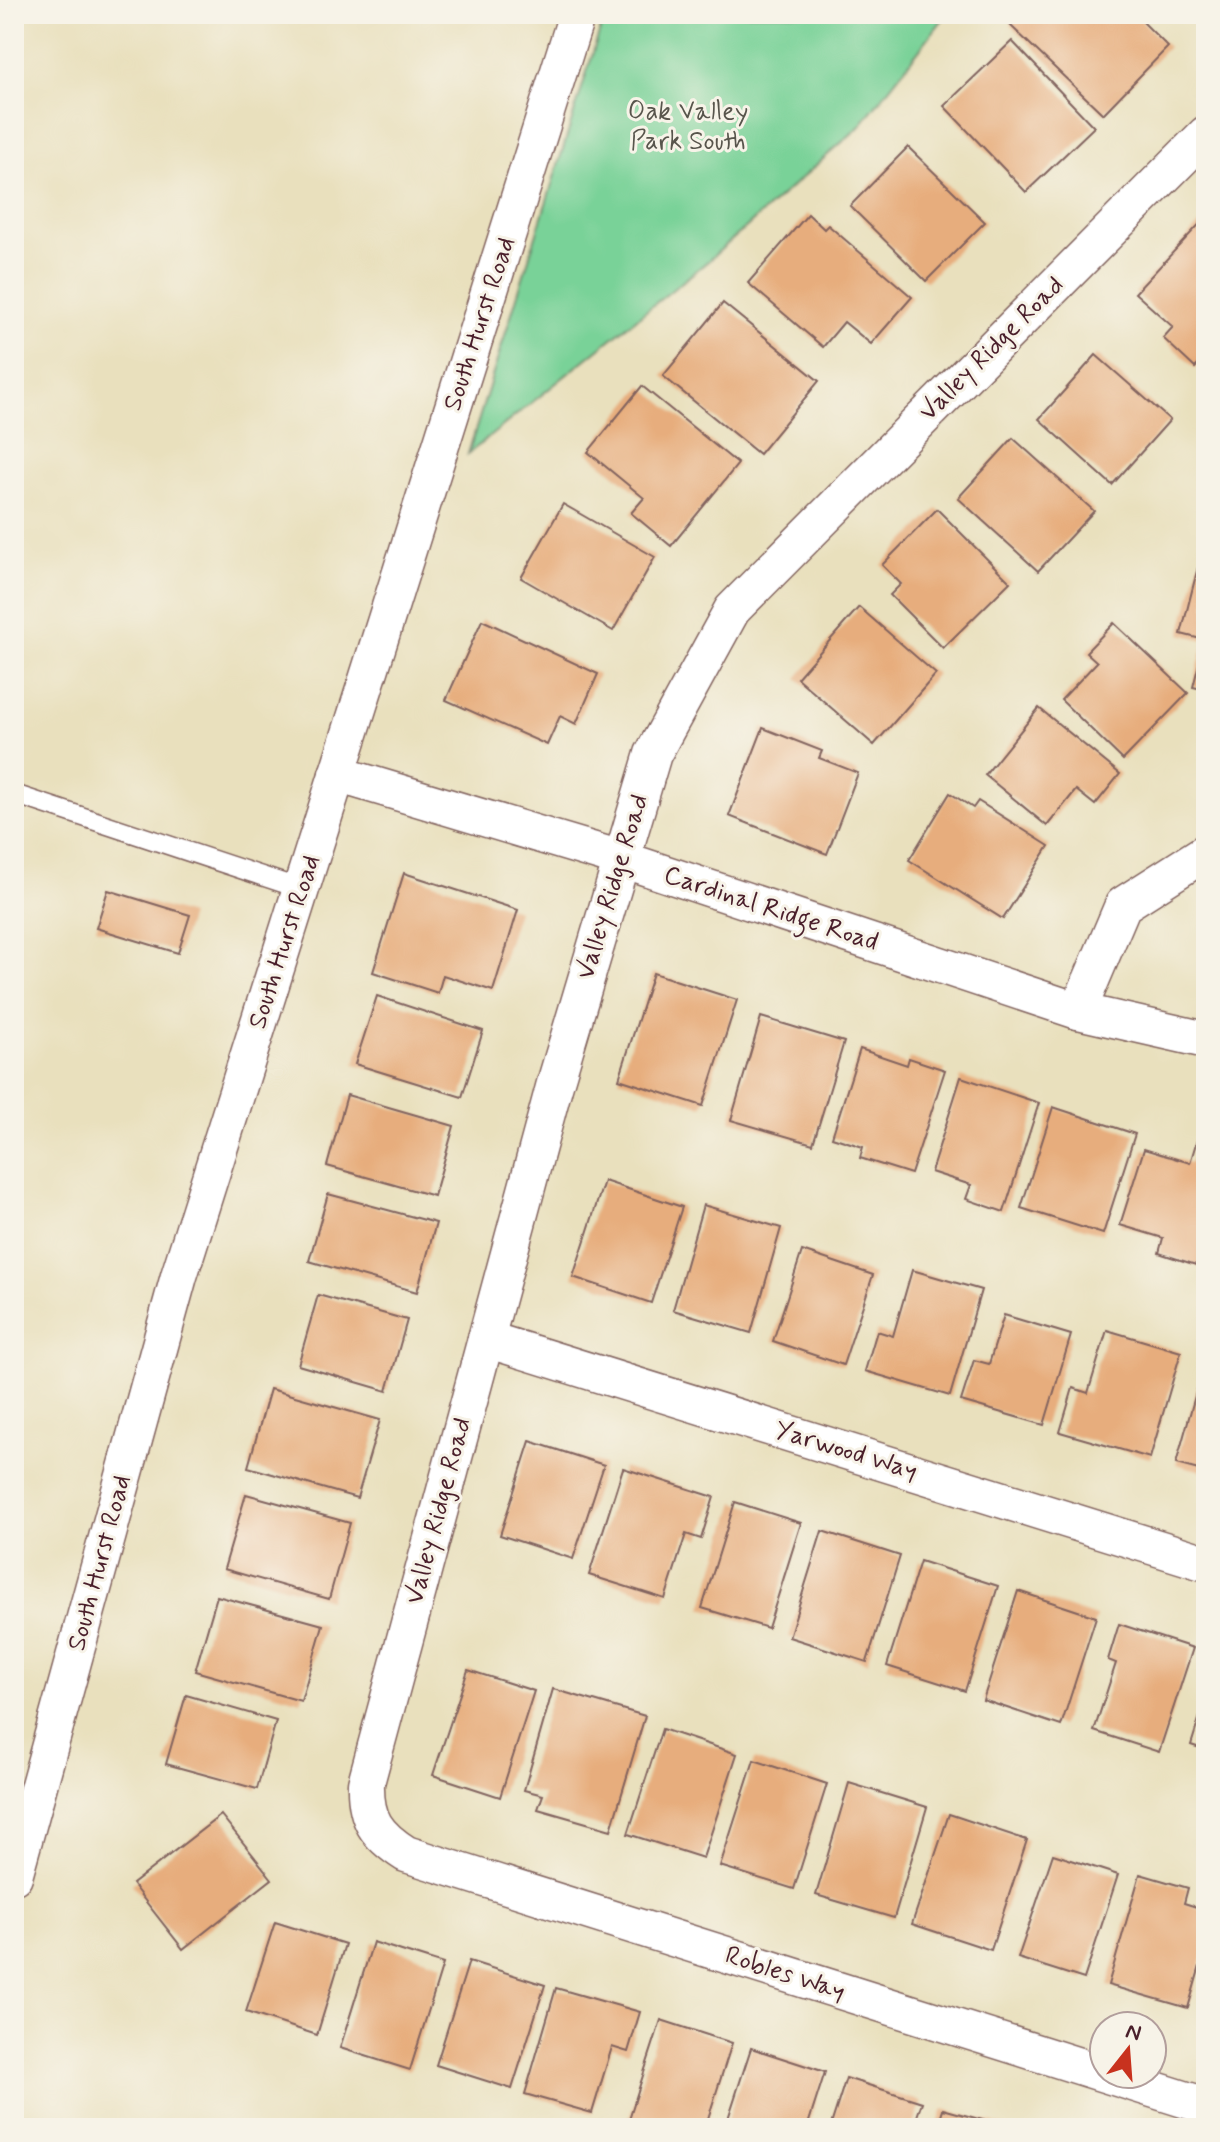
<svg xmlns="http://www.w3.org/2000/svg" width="1220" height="2142" font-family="Mynerve,sans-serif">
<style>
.green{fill:#79d298;stroke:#627862;stroke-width:2}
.building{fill:#e7ad7d}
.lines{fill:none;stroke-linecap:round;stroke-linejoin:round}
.lane-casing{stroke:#82635e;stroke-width:21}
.street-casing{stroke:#82635e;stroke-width:39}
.lane{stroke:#fff;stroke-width:18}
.street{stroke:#fff;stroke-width:36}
.labels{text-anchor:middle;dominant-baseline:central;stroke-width:6;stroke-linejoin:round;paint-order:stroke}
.park-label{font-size:26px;fill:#58554c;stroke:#f7f3e8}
.street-label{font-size:26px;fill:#4a1f2b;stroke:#f7f3e8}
</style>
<rect width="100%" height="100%" fill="#f7f3e8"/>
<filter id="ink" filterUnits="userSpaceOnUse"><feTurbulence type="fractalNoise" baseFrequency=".0125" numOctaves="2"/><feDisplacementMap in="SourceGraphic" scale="16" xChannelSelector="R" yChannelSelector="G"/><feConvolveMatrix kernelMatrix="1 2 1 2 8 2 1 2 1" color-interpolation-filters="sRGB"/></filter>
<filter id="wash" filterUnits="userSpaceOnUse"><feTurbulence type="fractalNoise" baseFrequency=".006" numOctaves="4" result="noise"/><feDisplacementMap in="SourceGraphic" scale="32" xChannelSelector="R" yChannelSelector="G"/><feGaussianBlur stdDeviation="1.8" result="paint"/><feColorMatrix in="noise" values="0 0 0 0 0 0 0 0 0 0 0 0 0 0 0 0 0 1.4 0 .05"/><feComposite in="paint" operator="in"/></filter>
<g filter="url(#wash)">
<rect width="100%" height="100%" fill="#e9e0bd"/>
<polygon class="green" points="605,14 947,14 858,128 708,261 468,454"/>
<g id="blocks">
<g class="building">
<polygon points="1021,14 1135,14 1168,47 1103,114 1010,25"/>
<polygon points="1012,41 1094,127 1026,192 944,106"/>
<polygon points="908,147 985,222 926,281 850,206"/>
<polygon points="808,214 824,229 828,225 912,297 871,344 844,322 823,347 748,283"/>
<polygon points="1206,217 1206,357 1195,368 1163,338 1173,327 1135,293"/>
<polygon points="723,303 819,381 759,454 663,376"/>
<polygon points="1096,355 1170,420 1112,485 1039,419"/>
<polygon points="642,386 738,464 671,546 631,513 644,498 588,452"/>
<polygon points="1013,438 1094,511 1038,571 958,498"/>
<polygon points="563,504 655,557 613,631 521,578"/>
<polygon points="937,509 1010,582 943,648 890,595 901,584 882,565"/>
<polygon points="1199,563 1206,565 1206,690 1193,687 1205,640 1181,634"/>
<polygon points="859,607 936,674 874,745 797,678"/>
<polygon points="482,620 598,674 576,724 560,716 547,745 446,700"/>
<polygon points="1114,623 1188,693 1123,760 1061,700 1097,662 1086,652"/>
<polygon points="1039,708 1120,774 1095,805 1076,790 1047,826 985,775"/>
<polygon points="763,728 822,751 819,758 858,773 827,854 729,816"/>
<polygon points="950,793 973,808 978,801 1049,846 1003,919 909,860"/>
<polygon points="404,873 518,910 493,991 443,975 438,993 373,972"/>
<polygon points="108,890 190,915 178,953 96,928"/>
<polygon points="653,973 737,1000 703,1106 619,1079"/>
<polygon points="377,996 483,1031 462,1097 355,1064"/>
<polygon points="761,1017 844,1042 813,1144 731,1120"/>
<polygon points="860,1049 907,1065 909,1058 945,1070 911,1174 860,1158 863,1147 832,1137"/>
<polygon points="961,1077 1039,1103 1004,1212 966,1199 971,1185 931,1172"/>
<polygon points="347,1095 454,1126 434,1196 327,1166"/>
<polygon points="1053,1107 1135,1134 1103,1234 1021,1208"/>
<polygon points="1197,1140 1206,1143 1206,1242 1199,1266 1159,1253 1163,1238 1120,1225 1144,1149 1190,1163"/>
<polygon points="604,1181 682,1207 651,1303 573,1277"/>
<polygon points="328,1194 436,1223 417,1292 309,1261"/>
<polygon points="703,1205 781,1228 751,1333 673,1310"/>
<polygon points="802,1251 873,1275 843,1365 773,1341"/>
<polygon points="912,1270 981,1290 950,1396 865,1371 877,1331 893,1336"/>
<polygon points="318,1295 407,1320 387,1391 298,1365"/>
<polygon points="1004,1315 1071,1335 1044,1425 961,1401 974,1360 989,1364"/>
<polygon points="1107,1330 1181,1352 1150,1458 1060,1432 1073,1388 1088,1393"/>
<polygon points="1205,1360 1206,1360 1206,1472 1176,1464"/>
<polygon points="270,1389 380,1420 357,1498 248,1467"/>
<polygon points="530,1441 604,1465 573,1559 500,1535"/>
<polygon points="623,1468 714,1497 701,1539 686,1534 665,1599 589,1575"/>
<polygon points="246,1494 350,1523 329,1599 224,1569"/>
<polygon points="735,1502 801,1523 768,1628 702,1608"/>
<polygon points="822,1531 900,1556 867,1662 789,1637"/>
<polygon points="920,1561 998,1586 965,1691 887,1666"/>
<polygon points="1018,1591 1096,1617 1061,1726 983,1700"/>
<polygon points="217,1596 323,1625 301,1701 195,1671"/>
<polygon points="1119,1624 1193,1648 1159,1752 1094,1731 1116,1663 1108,1660"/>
<polygon points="468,1670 534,1691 500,1797 433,1775"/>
<polygon points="553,1689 645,1716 611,1830 538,1809 543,1795 524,1790"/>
<polygon points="186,1695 276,1721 257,1789 166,1764"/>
<polygon points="1205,1700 1206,1700 1206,1750 1191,1745"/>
<polygon points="662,1729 737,1754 703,1858 628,1834"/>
<polygon points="754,1760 827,1784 794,1889 720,1866"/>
<polygon points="849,1783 927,1807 894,1918 816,1895"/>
<polygon points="949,1814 1027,1840 991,1950 912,1924"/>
<polygon points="221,1815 272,1879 183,1949 132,1884"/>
<polygon points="1053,1854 1118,1875 1084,1979 1018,1958"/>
<polygon points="1140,1874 1188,1888 1184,1903 1206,1910 1206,1945 1188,2008 1108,1985"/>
<polygon points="275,1922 345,1944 317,2035 246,2012"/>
<polygon points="373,1942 443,1964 410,2070 340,2048"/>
<polygon points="469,1961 545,1985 512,2089 436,2065"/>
<polygon points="556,1988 640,2012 628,2052 612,2047 592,2113 525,2094"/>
<polygon points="661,2020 732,2043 705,2128 627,2125"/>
<polygon points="751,2048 825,2072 807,2128 725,2128"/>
<polygon points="846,2078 922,2102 913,2128 830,2128"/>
<polygon points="943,2109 1008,2127 1007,2128 937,2128"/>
</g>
</g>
</g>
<g filter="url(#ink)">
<use href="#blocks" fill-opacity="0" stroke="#82635e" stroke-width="2"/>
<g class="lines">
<g class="lane-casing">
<polyline id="lane" points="14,794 301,889"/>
</g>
<g class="street-casing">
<g id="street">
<path d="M 1206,134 L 732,610 L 653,754 L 554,1087 L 366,1783 C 365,1819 376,1835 406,1854 L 1206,2106"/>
<polyline points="337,774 621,859 1078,1011 1206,1040"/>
<polyline points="1078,1011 1123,905 1206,852"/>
<polyline points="486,1339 1206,1563"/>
<polyline points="14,1876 179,1276 577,14"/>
</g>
</g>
<use href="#lane" class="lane"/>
<use href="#street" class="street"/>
</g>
</g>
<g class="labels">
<g class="park-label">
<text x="688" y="112">Oak Valley<tspan x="688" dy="30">Park South</tspan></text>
</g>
<g class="street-label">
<text transform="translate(480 324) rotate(-72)">South Hurst Road</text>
<text transform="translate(992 349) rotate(-45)">Valley Ridge Road</text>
<text transform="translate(613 887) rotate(-73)">Valley Ridge Road</text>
<text transform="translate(771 909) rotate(18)">Cardinal Ridge Road</text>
<text transform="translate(285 942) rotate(-72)">South Hurst Road</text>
<text transform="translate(846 1451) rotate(17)">Yarwood Way</text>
<text transform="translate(439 1511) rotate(-75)">Valley Ridge Road</text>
<text transform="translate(100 1563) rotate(-75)">South Hurst Road</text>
<text transform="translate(785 1974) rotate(18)">Robles Way</text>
</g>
</g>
<rect width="1220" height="2142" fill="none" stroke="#f7f3e8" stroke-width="48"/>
<g transform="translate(1128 2050) rotate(17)"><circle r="38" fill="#f7f3e8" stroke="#b29e9c" stroke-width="2"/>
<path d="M0-6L14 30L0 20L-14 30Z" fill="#c8321e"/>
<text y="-12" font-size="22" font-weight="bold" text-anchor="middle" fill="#4a1f2b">N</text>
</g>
</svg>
